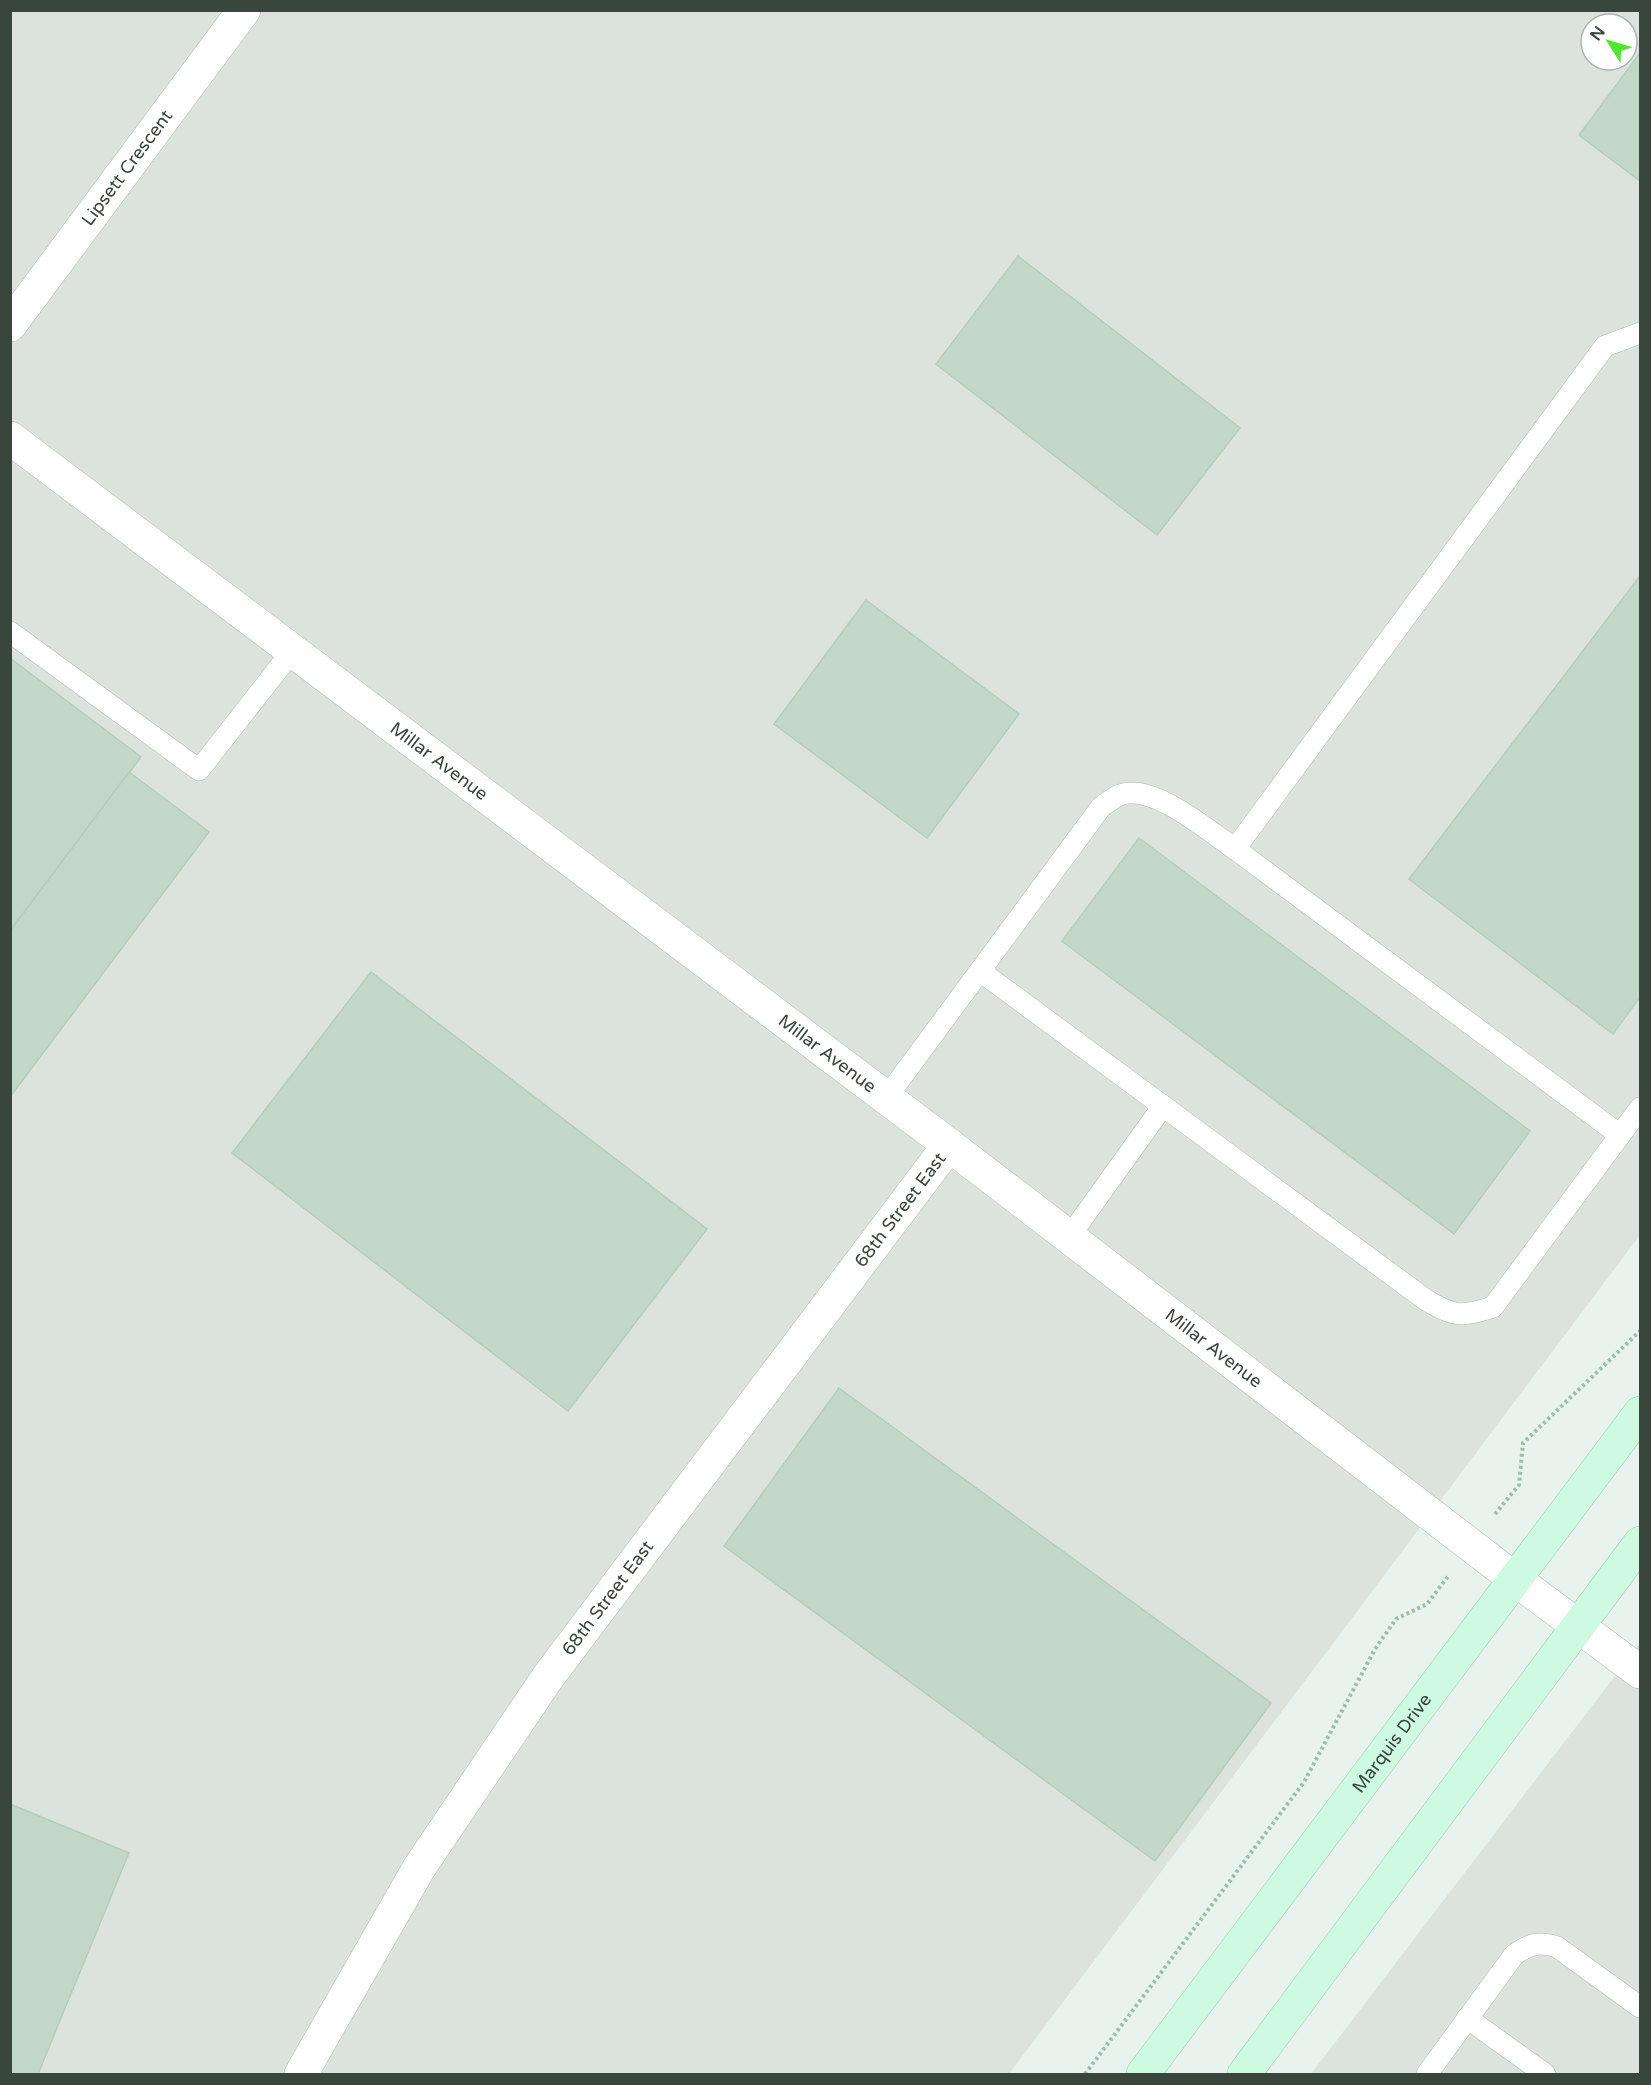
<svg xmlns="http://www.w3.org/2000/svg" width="1651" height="2085" font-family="'Varela Round',sans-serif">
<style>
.industrial{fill:#dbe3dc;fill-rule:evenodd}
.building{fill:#c3d7c8;stroke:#b4cebb;stroke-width:1.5}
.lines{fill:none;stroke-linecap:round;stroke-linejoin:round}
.service-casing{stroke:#adbeb2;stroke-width:22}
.minor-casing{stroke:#adbeb2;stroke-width:34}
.tertiary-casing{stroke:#adbeb2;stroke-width:34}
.secondary-casing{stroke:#9dceb1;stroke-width:34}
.path{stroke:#9fbea9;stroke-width:4;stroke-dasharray:3 3;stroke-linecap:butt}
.service{stroke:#fff;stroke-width:21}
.minor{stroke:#fff;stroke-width:33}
.tertiary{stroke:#fff;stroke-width:33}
.secondary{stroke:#cdfae0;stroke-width:33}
.labels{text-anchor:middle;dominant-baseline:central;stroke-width:6;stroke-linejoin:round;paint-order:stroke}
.street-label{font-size:18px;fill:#38463c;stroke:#fff}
</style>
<rect width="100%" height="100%" fill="#e9f3ed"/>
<g class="industrial">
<path d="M 11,11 L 1640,11 L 1640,1235 L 1009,2074 L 11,2074 ZM 1591,24 L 1627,24 L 1627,60 L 1591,60 Z"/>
<polygon points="1640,1643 1640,2074 1311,2074"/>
</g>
<g class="building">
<polygon points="1640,53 1640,181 1579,135"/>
<polygon points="1018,256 1240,428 1157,535 936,364"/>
<polygon points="1640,576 1640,997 1613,1034 1409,879"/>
<polygon points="866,600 1019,714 927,838 774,724"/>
<polygon points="10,658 141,757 10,931"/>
<polygon points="129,772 209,832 10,1097 10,931"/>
<polygon points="1139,838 1530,1131 1454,1234 1062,941"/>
<polygon points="371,972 707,1229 568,1411 232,1153"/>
<polygon points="839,1388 1271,1703 1155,1861 724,1546"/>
<polygon points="10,1804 129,1853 38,2074 10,2074"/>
</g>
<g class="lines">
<g class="service-casing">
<g id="service">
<polyline points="10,632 199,770 293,650"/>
<polyline points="1235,849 1620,1135"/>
<polyline points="980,971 1163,1106"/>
<path d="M 886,1098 L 1101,807 C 1107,803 1114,797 1120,795 C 1152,782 1210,832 1235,849 L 1605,346 L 1640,333"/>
<path d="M 1069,1237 L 1163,1106 L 1426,1300 C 1454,1317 1462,1317 1493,1307 L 1640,1108"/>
<polyline points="1467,2018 1545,2074"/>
<path d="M 1427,2074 L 1514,1955 C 1529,1944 1539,1941 1557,1947 L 1640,2007"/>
</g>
</g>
<g class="minor-casing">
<g id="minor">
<path id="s1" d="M 10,325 L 244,10"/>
<path id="s2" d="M 301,2074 L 419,1868 L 548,1677 L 949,1145"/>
</g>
</g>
<g class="tertiary-casing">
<g id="tertiary">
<path id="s3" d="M 10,438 L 949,1145 L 1516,1580 L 1640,1672"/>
</g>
</g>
<g class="secondary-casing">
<g id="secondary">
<path id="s4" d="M 1143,2074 L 1640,1413"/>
<polyline points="1244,2074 1640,1543"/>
</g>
</g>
<g class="path">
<polyline points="1495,1514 1519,1485 1523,1443 1640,1331"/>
<polyline points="1085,2074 1304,1782 1375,1649 1396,1619 1427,1604 1449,1575"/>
</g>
<use href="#service" class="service"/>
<use href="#minor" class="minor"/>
<use href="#tertiary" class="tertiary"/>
<use href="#secondary" class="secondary"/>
</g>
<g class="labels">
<g class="street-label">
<text stroke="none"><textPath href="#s1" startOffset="196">Lipsett Crescent</textPath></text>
<text stroke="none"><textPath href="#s3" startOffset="537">Millar Avenue</textPath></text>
<text stroke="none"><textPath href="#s3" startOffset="1023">Millar Avenue</textPath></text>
<text stroke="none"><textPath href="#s2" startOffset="1053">68th Street East</textPath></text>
<text stroke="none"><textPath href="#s3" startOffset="1509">Millar Avenue</textPath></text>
<text stroke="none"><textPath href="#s2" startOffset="567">68th Street East</textPath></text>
<text stroke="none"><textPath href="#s4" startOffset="414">Marquis Drive</textPath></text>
</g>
</g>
<rect width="1651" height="2085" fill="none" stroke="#38463c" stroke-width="24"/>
<g transform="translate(1609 42) rotate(307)"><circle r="28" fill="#ffffff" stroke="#afb5b1" stroke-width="1.5"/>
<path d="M0-4.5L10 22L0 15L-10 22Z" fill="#4fe62d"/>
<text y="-9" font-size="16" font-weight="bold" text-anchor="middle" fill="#38463c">N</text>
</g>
</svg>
